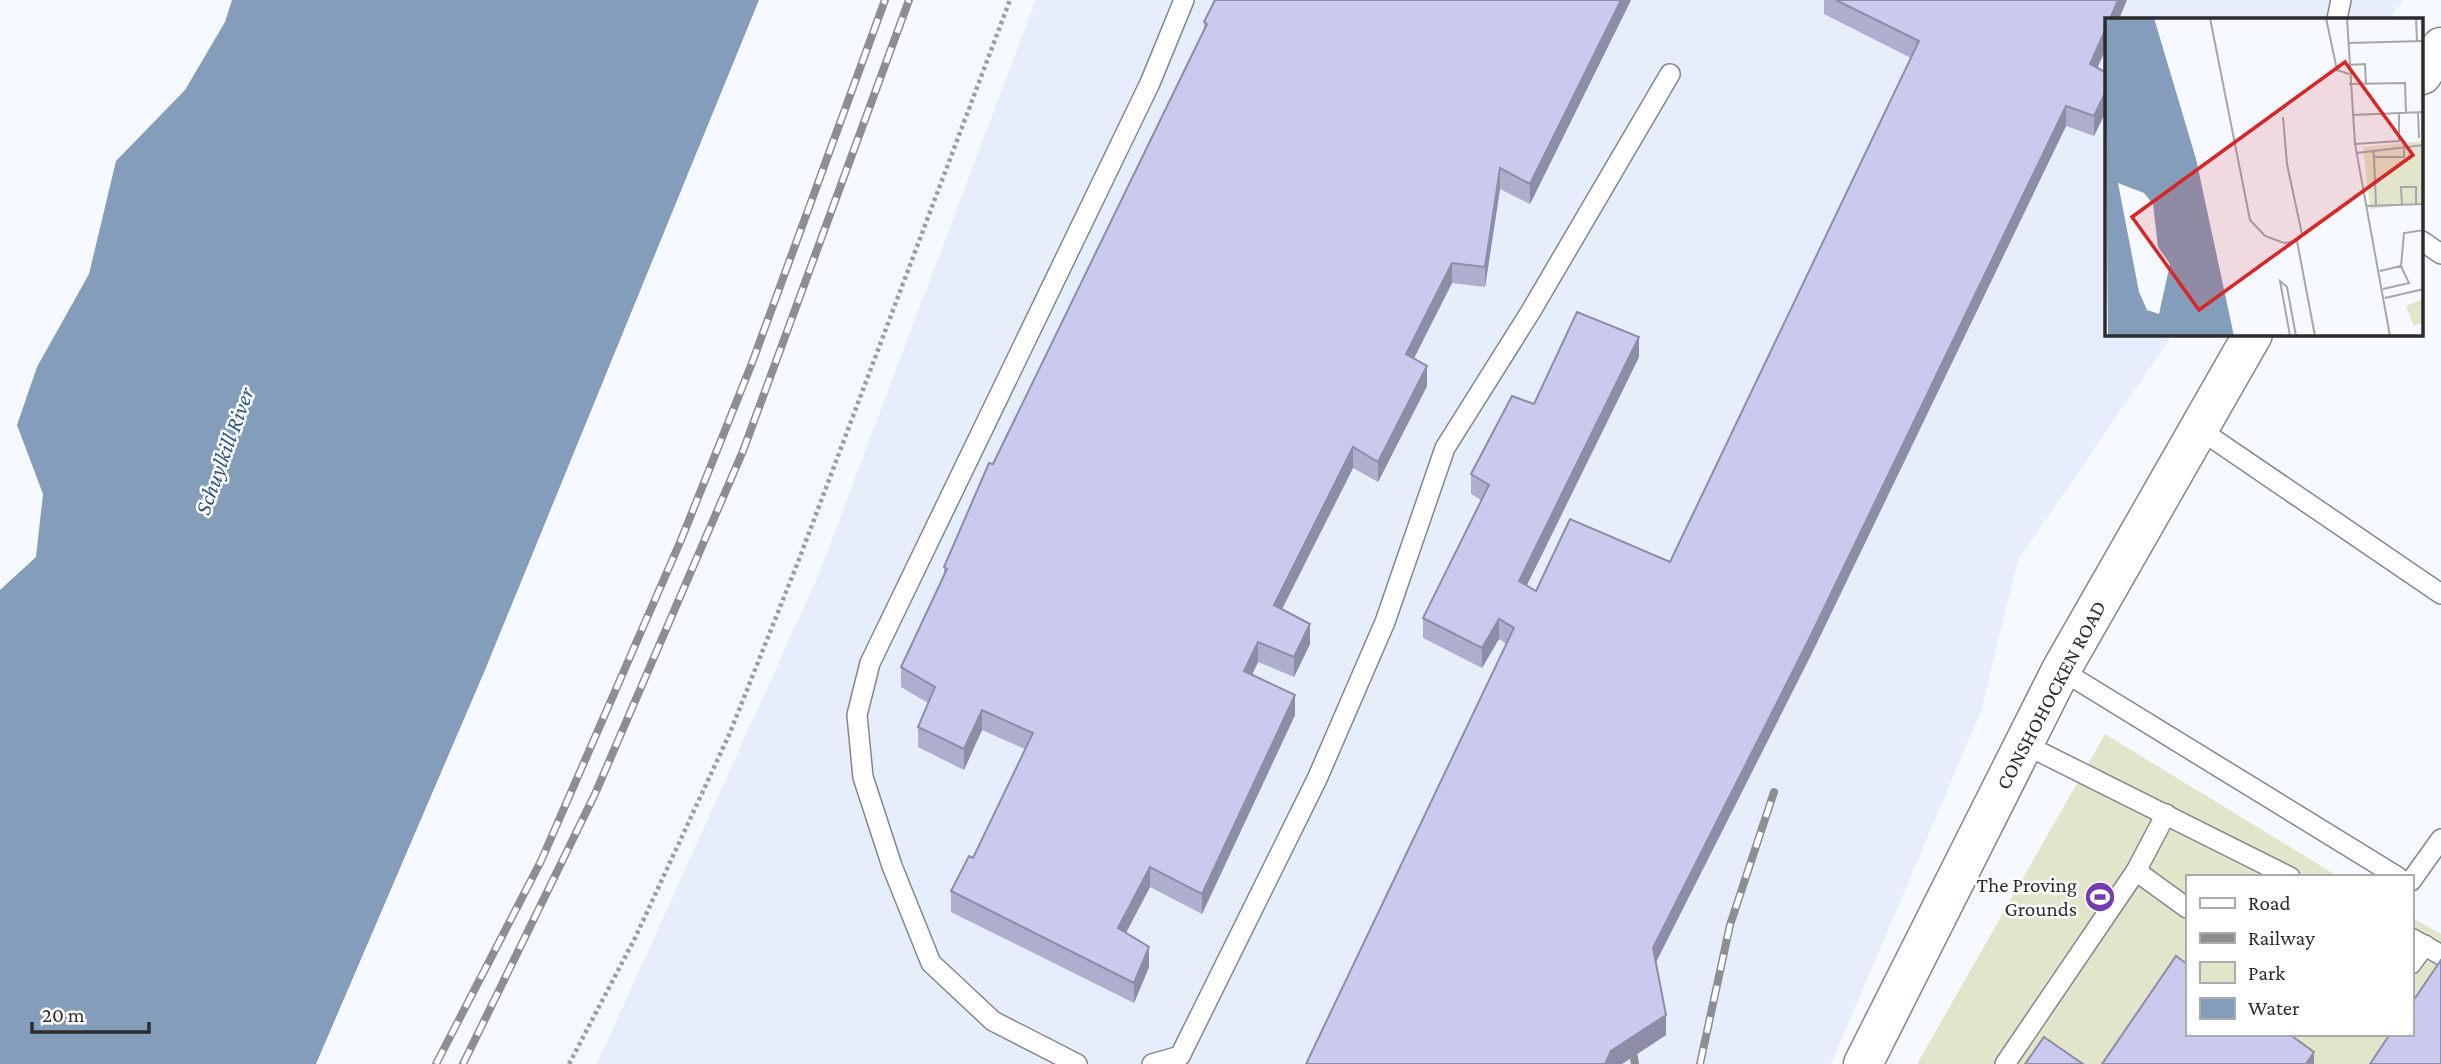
<svg xmlns="http://www.w3.org/2000/svg" width="2441" height="1064" font-family="'Crimson Pro',serif">
<style>
.built{fill:#e7eefb}
.green{fill:#e3e5cb}
.water{fill:#839dba}
.lines{fill:none;stroke-linecap:round;stroke-linejoin:round}
.service-casing{stroke:#83868b;stroke-width:22}
.secondary-casing{stroke:#83868b;stroke-width:41}
.path{stroke:#9a9da1;stroke-width:4.5;stroke-dasharray:3.5 3.5;stroke-linecap:butt}
.service{stroke:#fff;stroke-width:19}
.secondary{stroke:#fff;stroke-width:38}
.rail-casing{stroke:#8c8e91;stroke-width:8}
.rail{stroke:#fff;stroke-width:5;stroke-dasharray:16;stroke-linecap:butt}
.wall{fill:#aeaece}
.shaded-wall{fill:#8d8da7}
.building{fill:#cacaef;stroke:#8d8da7;stroke-width:2}
.labels{text-anchor:middle;dominant-baseline:central;stroke-width:5;stroke-linejoin:round;paint-order:stroke}
.street-label{font-size:21px;fill:#2b2c2e;stroke:#fff}
.poi-label{font-size:21px;fill:#2b2c2e;stroke:#fff;text-anchor:end}
.water-label{font-size:23px;font-style:italic;fill:#2e567f;stroke:#fff}
.inset-road{fill:none;stroke:#a5a7ab;stroke-width:2}
.view{fill:#d62828;fill-opacity:0.15;stroke:#d62828;stroke-width:3.5}
.inset-edge{fill:none;stroke:#2b2c2e;stroke-width:3.5}
</style>
<rect width="100%" height="100%" fill="#f6f9ff"/>
<polygon class="built" points="1036,0 2403,0 2390,19 2107,19 2107,334 2173,334 2018,560 1981,711 1831,1064 597,1064 818,576"/>
<polygon class="green" points="2105,734 2339,877 2187,877 2187,1034 2411,1034 2411,917 2441,934 2441,1064 1917,1064"/>
<polygon class="water" points="232,0 759,0 485,670 316,1064 0,1064 0,590 36,557 43,494 17,425 37,367 89,274 116,161 185,90 225,22"/>
<g class="lines">
<g class="service-casing">
<g id="service">
<polyline points="2337,19 2341,0"/>
<polyline points="2422,241 2441,254"/>
<polyline points="2199,429 2441,594"/>
<polyline points="2061,670 2398,877"/>
<polyline points="2024,744 2290,877"/>
<polyline points="2166,814 2136,871 2187,908"/>
<polyline points="2411,881 2441,839"/>
<polyline points="2411,938 2441,955"/>
<polyline points="2411,964 2425,945"/>
<polyline points="1077,1064 993,1021 931,963 892,866 863,777 857,715 870,663 1150,83 1184,0"/>
<polyline points="1152,1064 1180,1056 1317,779 1385,622 1445,448 1531,311 1670,74"/>
<polyline points="2005,1064 2136,871"/>
</g>
</g>
<g class="secondary-casing">
<g id="secondary">
<polyline points="2422,75 2441,47"/>
<polyline points="1863,1064 2061,670 2253,334"/>
</g>
</g>
<polyline class="path" points="569,1064 635,938 729,735 798,562 1010,0"/>
<use href="#service" class="service"/>
<use href="#secondary" class="secondary"/>
<g class="rail-casing">
<g id="rail">
<polyline points="1630,1036 1635,1064"/>
<polyline points="436,1064 541,861 681,540 752,363 885,0"/>
<polyline points="463,1064 595,794 743,451 909,0"/>
<polyline points="1700,1064 1730,925 1774,792"/>
</g>
</g>
<use href="#rail" class="rail"/>
</g>
<g class="wall">
<polygon points="1631,0 1530,204 1500,189 1485,287 1452,283 1414,358 1427,386 1378,482 1353,468 1282,609 1310,644 1294,677 1258,662 1252,675 1295,715 1202,914 1150,887 1126,933 1149,967 1134,1003 951,912 951,891 973,858 1025,749 982,730 964,770 918,747 918,727 928,703 901,687 901,667 944,574 944,567 993,464 1204,30 1204,22"/>
<polygon points="1824,0 2127,0 2107,19 2107,46 2097,68 2107,73 2107,109 2094,136 2066,126 1811,655 1656,962 1666,1035 1622,1064 1306,1064 1506,644 1499,639 1482,668 1423,638 1423,618 1481,500 1471,494 1471,474 1534,404 1639,357 1527,585 1536,591 1670,562 1911,58 1824,14"/>
</g>
<g class="shaded-wall">
<polygon points="1621,0 1631,0 1530,204 1530,184"/>
<polygon points="2118,0 2127,0 2119,19 2110,19"/>
<polygon points="2107,26 2107,46 2090,85 2090,64"/>
<polygon points="2107,89 2107,109 2094,136 2094,116"/>
<polygon points="2066,106 2066,126 1811,655 1653,968 1653,948"/>
<polygon points="1500,168 1500,189 1485,287 1485,267"/>
<polygon points="1452,263 1452,283 1406,374 1406,354"/>
<polygon points="1639,337 1639,357 1519,601 1519,581"/>
<polygon points="1427,366 1427,386 1378,482 1378,462"/>
<polygon points="1353,447 1353,468 1274,625 1274,605"/>
<polygon points="1499,619 1499,639 1482,668 1482,648"/>
<polygon points="1310,624 1310,644 1294,677 1294,657"/>
<polygon points="1258,642 1258,662 1244,691 1244,671"/>
<polygon points="1295,695 1295,715 1202,914 1202,894"/>
<polygon points="982,710 982,730 964,770 964,749"/>
<polygon points="1150,867 1150,887 1118,948 1118,928"/>
<polygon points="1149,947 1149,967 1134,1003 1134,983"/>
<polygon points="1666,1015 1666,1035 1622,1064 1605,1064 1611,1051"/>
<polygon points="2314,1052 2314,1064 2306,1064"/>
</g>
<g class="building">
<polygon points="1215,0 1621,0 1530,184 1500,168 1485,267 1452,263 1406,354 1427,366 1378,462 1353,447 1274,605 1310,624 1294,657 1258,642 1244,671 1295,695 1202,894 1150,867 1118,928 1149,947 1134,983 951,891 969,856 973,858 1033,733 982,710 964,749 918,727 935,687 901,667 947,569 944,567 989,463 993,464 1207,24 1204,22"/>
<polygon points="1836,0 2118,0 2110,19 2107,19 2107,26 2090,64 2107,73 2107,89 2094,116 2066,106 1811,635 1653,948 1666,1015 1611,1051 1605,1064 1306,1064 1514,628 1499,619 1482,648 1423,618 1489,485 1471,474 1512,396 1534,404 1577,312 1639,337 1519,581 1536,591 1570,519 1670,562 1919,41"/>
<polygon points="2176,956 2187,964 2187,1034 2289,1034 2314,1052 2306,1064 2102,1064"/>
<polygon points="2441,960 2441,1064 2370,1064 2390,1034 2411,1034 2411,1004"/>
<polygon points="2044,1037 2083,1064 2025,1064"/>
</g>
<defs>
<g id="stadium-disc" transform="scale(1.575)"><circle r="9.5" fill="#773bb1" stroke="#fff"/><path d="M0-5a6.5 5 0 1 0 0 10a6.5 5 0 1 0 0-10ZM-3.5-1.8h7v3.6h-7Z" fill="#fff"/></g>
</defs>
<g fill-rule="evenodd">
<use href="#stadium-disc" x="2100" y="897"/>
</g>
<g class="labels">
<g class="street-label">
<text transform="translate(2051 695) rotate(-62)">CONSHOHOCKEN ROAD</text>
</g>
<g class="poi-label">
<text x="2077" y="885">The Proving<tspan x="2077" dy="24">Grounds</tspan></text>
</g>
<g class="water-label">
<text transform="translate(224 451) rotate(-70)">Schuylkill River</text>
</g>
</g>
<g transform="translate(2105 18)">
<rect width="318" height="318" fill="#f6f9ff"/>
<path d="M 318,123 L 318,185 L 265,191 L 258,129 ZM 318,281 L 318,305 L 309,308 L 301,288 Z" fill="#e3e5cb"/>
<path d="M 0,0 L 49,0 L 91,141 L 129,318 L 3,318 ZM 13,165 L 39,175 L 48,186 L 53,229 L 65,246 L 54,296 L 42,292 L 34,274 Z" fill="#839dba" fill-rule="evenodd"/>
<path class="inset-road" d="M 105,0 L 145,202 L 160,218 L 179,225 L 192,223 L 197,216 L 182,146 L 178,99M 221,0 L 232,52 L 244,56M 242,0 L 250,126 L 285,318M 311,0 L 312,23M 243,25 L 319,23M 243,47 L 260,46 L 261,66M 244,66 L 300,65 L 301,95M 313,95 L 314,120M 247,97 L 319,94M 250,126 L 294,123 L 294,95M 268,132 L 269,139 L 299,139 L 299,127M 251,135 L 319,127M 269,139 L 271,188M 297,187 L 296,169 L 311,169 L 311,186M 261,188 L 319,186M 192,223 L 210,318M 275,253 L 296,248 L 299,215 L 319,212M 278,271 L 304,265 L 296,248M 280,280 L 319,271M 185,318 L 175,263 L 182,269 L 191,318"/>
<path class="view" d="M 240,44 L 308,137 L 94,292 L 27,199 Z"/>
<rect width="318" height="318" class="inset-edge"/>
</g>
<rect x="2186" y="875" width="228" height="161" fill="#ffffff" stroke="#aaabab" stroke-width="2"/>
<rect x="2200" y="898" width="35" height="10" fill="#ffffff" stroke="#aaabab" stroke-width="2"/>
<text x="2248" y="910" font-size="21" fill="#2b2c2e">Road</text>
<rect x="2200" y="933" width="35" height="10" fill="#8c8e91" stroke="#aaabab" stroke-width="2"/>
<text x="2248" y="945" font-size="21" fill="#2b2c2e">Railway</text>
<rect x="2200" y="962" width="35" height="21" fill="#e3e5cb" stroke="#aaabab" stroke-width="2"/>
<text x="2248" y="980" font-size="21" fill="#2b2c2e">Park</text>
<rect x="2200" y="998" width="35" height="21" fill="#839dba" stroke="#aaabab" stroke-width="2"/>
<text x="2248" y="1015" font-size="21" fill="#2b2c2e">Water</text>
<path d="M32 1022v10h117v-10" fill="none" stroke="#2b2c2e" stroke-width="3.5"/>
<text x="42" y="1022" font-size="21" fill="#2b2c2e" stroke="#ffffff" stroke-width="5" paint-order="stroke">20 m</text>
</svg>
